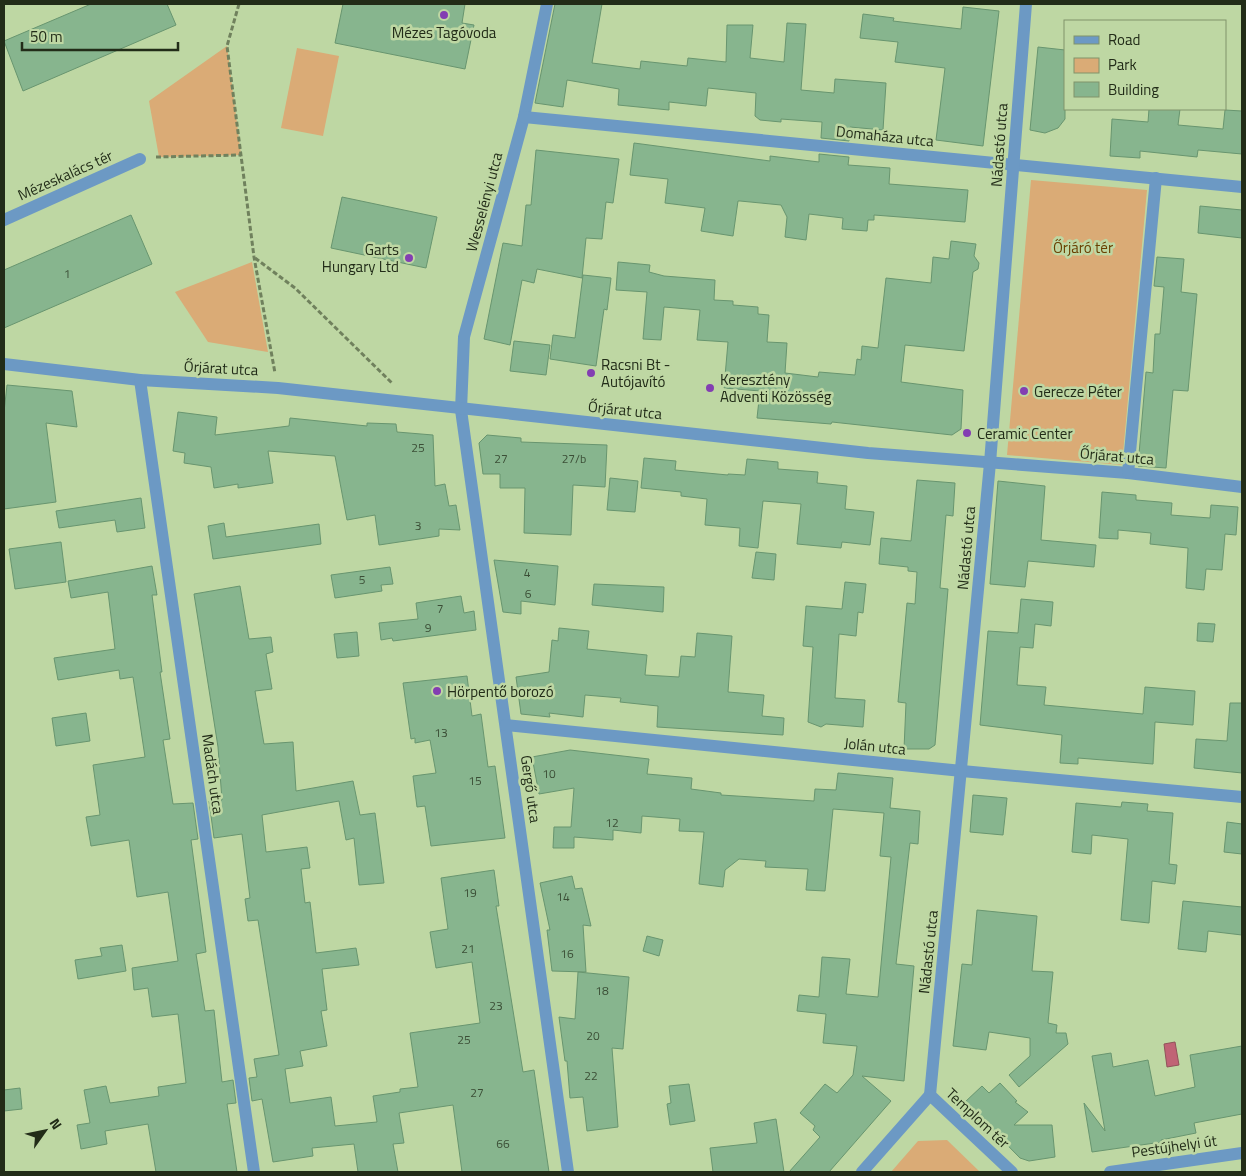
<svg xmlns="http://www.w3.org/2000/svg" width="1246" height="1176" font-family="'Titillium Web',sans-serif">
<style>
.green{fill:#daab76}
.water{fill:#c06375;stroke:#915259}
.building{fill:#87b58e;stroke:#68956f}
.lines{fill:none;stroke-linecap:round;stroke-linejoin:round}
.path{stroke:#70815d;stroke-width:3;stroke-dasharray:5 2.5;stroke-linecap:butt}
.minor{stroke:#6c99c4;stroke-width:12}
.poi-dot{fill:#833eb2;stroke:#bed7a3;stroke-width:2}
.labels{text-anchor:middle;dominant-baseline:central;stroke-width:5;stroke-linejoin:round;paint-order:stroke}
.number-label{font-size:12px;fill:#3b4e36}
.poi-label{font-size:15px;fill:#222c18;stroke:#bed7a3;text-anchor:start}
.street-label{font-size:15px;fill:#222c18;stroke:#bed7a3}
.park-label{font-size:15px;fill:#693f00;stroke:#bed7a3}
</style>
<rect width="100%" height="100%" fill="#bed7a3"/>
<g class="green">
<polygon points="227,46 241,155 159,157 149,101"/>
<polygon points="297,48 339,56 323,136 281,128"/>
<polygon points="1031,180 1147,190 1122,465 1007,455"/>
<polygon points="252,262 268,352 208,342 175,292"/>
<polygon points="947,1140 980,1172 891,1172 918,1141"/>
</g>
<polygon class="water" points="1175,1042 1179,1065 1167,1067 1164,1044"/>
<g class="building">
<polygon points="91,4 167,4 176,25 23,91 4,41"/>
<polygon points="343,4 465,4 462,23 474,25 465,69 335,43"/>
<polygon points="555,4 602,4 592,63 640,69 641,61 687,66 688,58 726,62 727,25 753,25 750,58 784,62 787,23 806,24 801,90 834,93 835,79 886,83 883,130 850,127 849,141 821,138 822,122 781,119 781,122 760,120 755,116 756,93 708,88 706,106 669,102 669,110 618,105 619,89 567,80 563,107 535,103"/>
<polygon points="963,7 999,11 983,146 936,140 945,68 895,62 898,42 860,38 863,14 894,18 893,21 961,29"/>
<polygon points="1038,47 1065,50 1065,119 1058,128 1045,133 1030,130"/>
<polygon points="1149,109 1180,109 1178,125 1223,129 1225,110 1242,111 1242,154 1198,150 1197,157 1140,151 1140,158 1110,156 1112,119 1148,122"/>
<polygon points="634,143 770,161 770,156 819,162 819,154 849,157 848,165 890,168 889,184 968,190 965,222 874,215 874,220 868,220 867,231 842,229 843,218 809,214 806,240 785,237 787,217 781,205 740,201 738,201 733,236 701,231 705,208 665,203 668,179 630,175"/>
<polygon points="536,150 619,159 613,203 606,202 602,239 586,238 582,278 537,269 534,283 522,280 510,345 484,339 503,243 522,246 526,205 531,205"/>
<polygon points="342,197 437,217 426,268 331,248"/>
<polygon points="1200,206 1242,210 1242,238 1198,233"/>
<polygon points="131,215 152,264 4,328 4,270"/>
<polygon points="951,241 976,244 974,256 979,263 978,269 973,272 964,351 905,345 901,382 963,390 961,429 952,435 832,422 831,424 757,418 760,391 724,388 728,342 697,340 700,310 664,307 661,340 643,339 647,292 616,290 618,262 650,265 649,272 664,276 715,280 714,300 733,301 733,305 758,307 758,314 769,315 767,342 787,343 785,373 818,377 819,372 855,375 857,359 861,360 862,346 878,348 886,278 931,283 933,257 949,259"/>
<polygon points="1157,257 1184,259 1181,292 1197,294 1188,391 1173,390 1166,468 1138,466 1146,372 1153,373 1155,334 1160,334 1164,287 1154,286"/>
<polygon points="583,275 611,278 607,310 604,309 596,366 550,359 553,335 575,338"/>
<polygon points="514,341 550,345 546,375 510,371"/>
<polygon points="7,385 72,391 77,427 46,423 56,502 4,509 4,412"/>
<polygon points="178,412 217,417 215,435 289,426 290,418 367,426 367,423 396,424 397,432 433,435 435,486 445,484 449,506 456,505 460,530 439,529 439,536 379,545 375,515 347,520 335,456 268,451 273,483 238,488 238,484 214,488 211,467 184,463 185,453 173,451"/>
<polygon points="487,435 521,438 521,442 607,445 605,487 573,485 571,535 524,533 525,488 500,488 500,474 483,474 479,443"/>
<polygon points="644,458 676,461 675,470 728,475 728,474 745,475 747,459 778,462 778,469 818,472 817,483 847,486 845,509 874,512 870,545 842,542 841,548 797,544 801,504 763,501 758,548 739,546 740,528 705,525 707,499 681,496 681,492 641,488"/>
<polygon points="610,478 638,481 635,512 607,510"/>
<polygon points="917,480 955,483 953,516 946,515 940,588 948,589 935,745 929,749 904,749 906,703 898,702 907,603 915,604 917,572 908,571 908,567 879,564 881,538 911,541"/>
<polygon points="998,481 1045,486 1041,540 1096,545 1094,567 1028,561 1025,587 990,584"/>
<polygon points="1102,492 1136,495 1136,500 1172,503 1171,515 1210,518 1211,505 1238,507 1236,535 1225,534 1222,570 1206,569 1204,590 1186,588 1188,548 1150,544 1151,533 1118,530 1118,539 1099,538"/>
<polygon points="141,498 145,528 117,532 115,520 59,528 56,511"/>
<polygon points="224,523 226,537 319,524 321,544 213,559 208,526"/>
<polygon points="61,542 66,582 15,589 9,549"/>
<polygon points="756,552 776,554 774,580 752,578"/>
<polygon points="494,560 558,566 555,605 521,601 521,614 503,612"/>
<polygon points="152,566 157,595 152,595 162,672 160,672 170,739 163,740 173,804 193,803 198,839 191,840 206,952 196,954 205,1011 214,1010 222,1082 233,1080 236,1103 227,1104 237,1172 156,1172 148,1124 105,1131 107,1144 81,1149 77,1125 90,1123 84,1090 106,1086 110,1103 159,1096 158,1087 186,1083 178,1014 152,1017 148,988 134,990 132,968 178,961 168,892 137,897 129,840 91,846 86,817 100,815 93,765 145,757 133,677 120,679 119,670 58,680 54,658 115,649 108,592 71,598 68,581"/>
<polygon points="390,567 393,584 381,585 382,591 335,598 331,575"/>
<polygon points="845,582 866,584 863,613 858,612 856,636 839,634 835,698 865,700 863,727 826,724 821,727 808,722 813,647 803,646 806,606 842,609"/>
<polygon points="594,584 664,587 663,612 592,605"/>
<polygon points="240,586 249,639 271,637 273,652 266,654 272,689 255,691 264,744 293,742 296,791 353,781 360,815 375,813 384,883 359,885 354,838 346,840 339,801 262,815 266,852 307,847 310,868 301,869 305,903 310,902 316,953 356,948 359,965 322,969 327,1010 321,1011 327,1046 300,1051 303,1066 285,1069 290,1103 331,1097 335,1126 377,1122 373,1096 400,1092 400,1089 418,1087 410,1033 480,1023 472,962 436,968 430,932 448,929 441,878 494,870 499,906 496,906 523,1072 534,1070 549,1172 462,1172 453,1105 399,1113 404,1143 393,1144 398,1172 358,1172 354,1144 312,1148 313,1156 273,1162 262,1099 252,1101 249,1078 257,1077 254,1059 279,1055 258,920 248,921 245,899 250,898 242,834 214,838 209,801 222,800 218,747 194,594"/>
<polygon points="461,596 464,613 474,611 476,630 393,641 392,638 381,640 379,623 418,619 416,603"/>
<polygon points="1021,599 1053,602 1051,626 1035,624 1033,648 1020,647 1017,685 1046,687 1044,705 1143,714 1145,687 1195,691 1193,725 1155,722 1153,764 1078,758 1078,764 1060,763 1062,735 980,725 988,631 1018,633"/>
<polygon points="1198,623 1215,624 1213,642 1197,641"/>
<polygon points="559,628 589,631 587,649 647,655 645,675 679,677 681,656 695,657 697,633 732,636 728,692 764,695 762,716 784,718 783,735 657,727 658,706 620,702 621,698 585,695 583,717 549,713 550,717 521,714 516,677 549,672 552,640 558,641"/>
<polygon points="357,632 359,656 337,658 334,634"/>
<polygon points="467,676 472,716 481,714 488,767 495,766 505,838 431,846 425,806 417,807 413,776 436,773 430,740 415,743 415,738 411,739 403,683"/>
<polygon points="1230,703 1242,703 1242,773 1194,768 1196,739 1227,741"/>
<polygon points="86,713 90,741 56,746 52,718"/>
<polygon points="570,750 649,759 647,774 692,778 691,789 721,793 721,795 814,801 815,789 836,790 838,773 893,778 890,808 920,811 918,844 910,843 896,964 914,966 904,1081 862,1076 891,1101 829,1172 789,1172 820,1137 813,1130 815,1126 800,1113 825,1084 837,1093 853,1075 857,1046 823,1043 826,1014 797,1011 799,995 819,997 822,957 850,959 846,994 878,997 891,857 880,856 884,813 833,809 825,891 806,890 808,869 765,867 766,861 739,859 725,870 723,887 699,884 704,832 679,831 680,819 642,816 641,833 613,830 613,840 574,837 574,848 553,848 554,827 571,827 574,788 539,794 532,757"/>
<polygon points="973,795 1007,798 1003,835 970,832"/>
<polygon points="1122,802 1148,804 1147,811 1173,813 1169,864 1177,865 1175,884 1152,881 1149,923 1121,920 1128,839 1092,835 1091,854 1072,852 1076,803 1121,807"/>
<polygon points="1227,822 1242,824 1242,854 1224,852"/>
<polygon points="572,876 575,889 582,888 591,926 583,925 586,972 552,971 547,930 550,930 540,883"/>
<polygon points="1183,901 1242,907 1242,935 1208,931 1206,952 1178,949"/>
<polygon points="977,910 1037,916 1032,971 1053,972 1048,1023 1057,1025 1056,1033 1066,1033 1068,1044 1019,1087 1009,1075 1030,1056 1030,1038 989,1032 986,1050 953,1046 962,964 972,965"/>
<polygon points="647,936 663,940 659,956 643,951"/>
<polygon points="122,945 126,971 78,979 75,960 102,956 100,948"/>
<polygon points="578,972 629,977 623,1049 612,1048 618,1127 587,1131 583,1097 570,1098 567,1061 565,1061 559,1017 575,1019"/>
<polygon points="1242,1046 1242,1114 1194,1123 1196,1133 1161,1140 1162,1142 1092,1152 1084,1103 1105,1131 1092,1056 1111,1053 1113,1067 1148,1060 1155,1096 1195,1087 1190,1055"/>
<polygon points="1000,1083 1017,1101 1015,1102 1028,1112 1014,1125 1052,1125 1055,1157 1029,1161 1020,1158 965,1102 982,1086 989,1093"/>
<polygon points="689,1084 695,1121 670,1125 667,1104 671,1103 669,1086"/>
<polygon points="20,1088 22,1109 4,1111 4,1090"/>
<polygon points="776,1119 784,1172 713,1172 710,1148 757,1143 754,1123"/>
</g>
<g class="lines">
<g class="path">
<polyline points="239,4 227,46 254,257 275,373"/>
<polyline points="156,157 241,155"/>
<polyline points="255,258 295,288 393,384"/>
</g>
<g class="minor">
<polyline points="547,4 524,117 464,337 461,410 568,1172"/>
<polyline points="524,117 1242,187"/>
<polyline points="4,220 140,159"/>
<polyline points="4,364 140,380 278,388 868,453 1128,473 1242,487"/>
<polyline points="140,380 254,1172"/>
<polyline points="1128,473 1156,178"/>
<polyline points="506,725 962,771 1242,797"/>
<polyline points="930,1095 990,463 1026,4"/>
<polyline points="862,1172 930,1095 1012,1172"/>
<polyline points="1110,1172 1242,1153"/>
</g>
</g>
<g class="poi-dot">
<circle cx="444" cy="15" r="5"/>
<circle cx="409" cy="258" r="5"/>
<circle cx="591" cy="373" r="5"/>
<circle cx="710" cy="388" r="5"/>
<circle cx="1024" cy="391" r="5"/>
<circle cx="967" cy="433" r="5"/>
<circle cx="437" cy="691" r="5"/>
</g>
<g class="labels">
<g class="number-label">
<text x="67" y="273">1</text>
<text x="418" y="447">25</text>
<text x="501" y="458">27</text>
<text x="574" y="458">27/b</text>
<text x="418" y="525">3</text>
<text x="527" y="572">4</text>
<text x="362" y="579">5</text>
<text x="528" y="593">6</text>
<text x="440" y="608">7</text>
<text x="428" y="627">9</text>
<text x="441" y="732">13</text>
<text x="549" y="773">10</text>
<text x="475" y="780">15</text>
<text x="612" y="822">12</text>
<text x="470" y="892">19</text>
<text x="563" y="896">14</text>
<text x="468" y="948">21</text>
<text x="567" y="953">16</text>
<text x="602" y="990">18</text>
<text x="496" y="1005">23</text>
<text x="593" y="1035">20</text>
<text x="464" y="1039">25</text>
<text x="591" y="1075">22</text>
<text x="477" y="1092">27</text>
<text x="503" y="1143">66</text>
</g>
<g class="poi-label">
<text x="444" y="32" text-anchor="middle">Mézes Tagóvoda</text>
<text x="399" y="249" text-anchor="end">Garts<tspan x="399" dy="17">Hungary Ltd</tspan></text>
<text x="601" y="364">Racsni Bt -<tspan x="601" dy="17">Autójavító</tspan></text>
<text x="720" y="379">Keresztény<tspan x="720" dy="17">Adventi Közösség</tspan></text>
<text x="1034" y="391">Gerecze Péter</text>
<text x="977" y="433">Ceramic Center</text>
<text x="447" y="691">Hörpentő borozó</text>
</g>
<g class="street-label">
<text transform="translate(885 136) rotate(6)">Domaháza utca</text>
<text transform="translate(999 145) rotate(-86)">Nádastó utca</text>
<text transform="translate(65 175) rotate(-24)">Mézeskalács tér</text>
<text transform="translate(484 202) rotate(-75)">Wesselényi utca</text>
<text transform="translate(221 368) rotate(3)">Őrjárat utca</text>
<text transform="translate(625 410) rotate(6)">Őrjárat utca</text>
<text transform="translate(1117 456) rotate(5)">Őrjárat utca</text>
<text transform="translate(966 548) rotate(-85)">Nádastó utca</text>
<text transform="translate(875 746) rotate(6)">Jolán utca</text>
<text transform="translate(213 774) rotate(82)">Madách utca</text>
<text transform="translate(531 789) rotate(82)">Gergő utca</text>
<text transform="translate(928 952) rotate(-84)">Nádastó utca</text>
<text transform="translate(978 1118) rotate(43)">Templom tér</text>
<text transform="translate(1174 1146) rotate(-8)">Pestújhelyi út</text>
</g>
<g class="park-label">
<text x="1083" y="247">Őrjáró tér</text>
</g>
</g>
<rect width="1246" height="1176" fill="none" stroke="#222c18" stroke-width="10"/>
<rect x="1064" y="20" width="162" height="90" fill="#bed7a3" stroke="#80936b"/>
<rect x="1074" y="36" width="25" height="8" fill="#6c99c4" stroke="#80936b"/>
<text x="1108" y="45" font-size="15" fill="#222c18">Road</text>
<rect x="1074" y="58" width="25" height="15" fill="#daab76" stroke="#80936b"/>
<text x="1108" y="70" font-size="15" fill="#222c18">Park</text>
<rect x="1074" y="82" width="25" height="15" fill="#87b58e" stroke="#80936b"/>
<text x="1108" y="95" font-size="15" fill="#222c18">Building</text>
<g transform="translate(45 1131) rotate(57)" stroke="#bed7a3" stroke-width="4" paint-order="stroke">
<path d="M0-4L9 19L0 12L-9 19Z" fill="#222c18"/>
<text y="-8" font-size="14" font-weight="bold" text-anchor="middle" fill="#222c18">N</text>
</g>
<path d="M22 42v8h156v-8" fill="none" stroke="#222c18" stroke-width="2.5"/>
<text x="30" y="42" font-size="15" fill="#222c18" stroke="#bed7a3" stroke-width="4" paint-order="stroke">50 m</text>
</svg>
